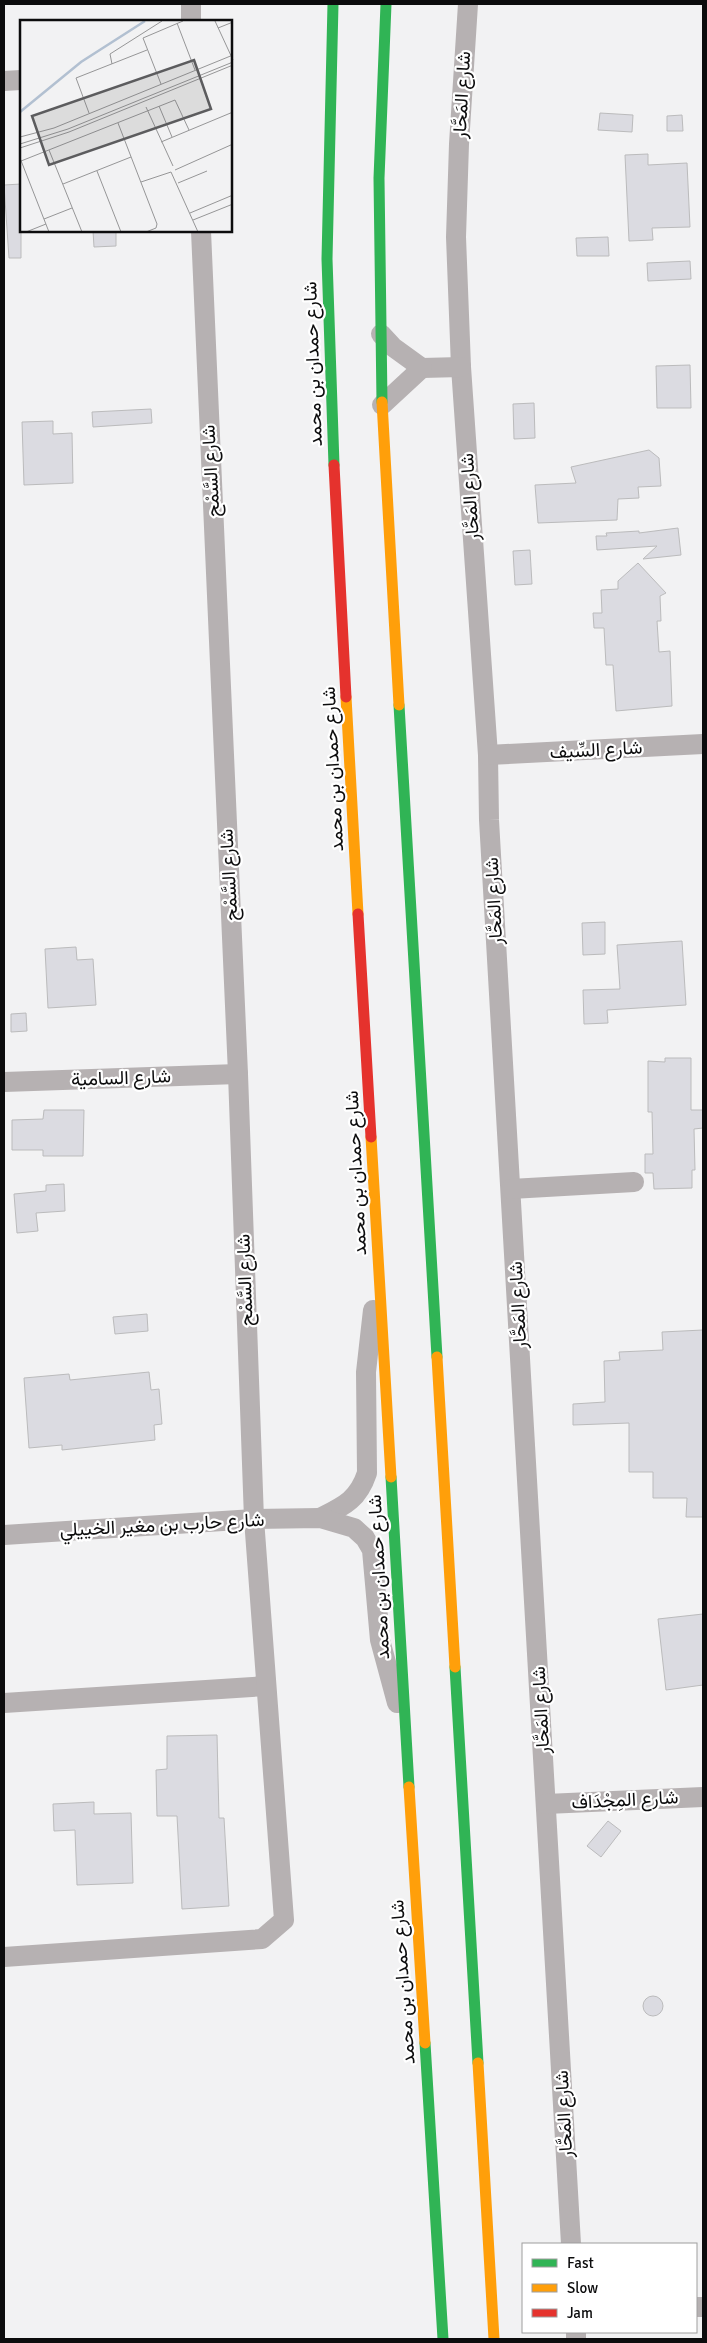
<svg xmlns="http://www.w3.org/2000/svg" width="707" height="2343" font-family="Signika,Vazirmatn,sans-serif">
<style>
.building{fill:#dbdbe1;stroke:#bbbbbc}
.lines{fill:none;stroke-linecap:round;stroke-linejoin:round}
.street{stroke:#b6b1b2;stroke-width:20}
.fast{stroke:#30b455;stroke-width:11}
.slow{stroke:#ff9f0a;stroke-width:11}
.jam{stroke:#e5322d;stroke-width:11}
.labels{text-anchor:middle;dominant-baseline:central;stroke-width:4.5;stroke-linejoin:round;paint-order:stroke}
.street-label{font-size:19px;fill:#0c0c0d;stroke:#fff}
.inset-river{fill:none;stroke:#b2c0d1;stroke-width:2.5}
.inset-road{fill:none;stroke:#969697;stroke-width:1}
.view{fill:#5c5c5e;fill-opacity:0.15;stroke:#5c5c5e;stroke-width:2.5}
.inset-edge{fill:none;stroke:#0c0c0d;stroke-width:2.5}
</style>
<rect width="100%" height="100%" fill="#f2f2f3"/>
<g class="building">
<polygon points="600,113 633,115 632,132 598,130"/>
<polygon points="682,115 683,131 667,131 667,116"/>
<polygon points="648,154 648,165 687,163 690,227 652,228 653,240 629,241 625,155"/>
<polygon points="21,184 21,258 9,258 4,185"/>
<polygon points="93,231 116,231 116,246 94,247"/>
<polygon points="608,237 609,256 577,256 576,238"/>
<polygon points="690,261 691,279 648,281 647,263"/>
<polygon points="690,365 691,408 657,408 656,366"/>
<polygon points="534,403 535,438 514,439 513,404"/>
<polygon points="151,409 152,423 93,427 92,412"/>
<polygon points="53,421 53,434 72,433 73,483 24,485 22,422"/>
<polygon points="649,450 659,458 661,486 638,487 639,498 618,499 617,520 538,523 535,485 576,483 571,467"/>
<polygon points="678,528 681,555 643,559 657,546 597,550 596,536 607,536 606,533 639,531 639,533"/>
<polygon points="530,550 532,584 515,585 513,551"/>
<polygon points="638,563 666,593 660,596 661,621 657,621 659,652 670,651 672,706 616,711 613,665 606,665 604,628 594,628 593,613 602,613 601,590 618,589 618,581"/>
<polygon points="605,922 605,954 583,955 582,923"/>
<polygon points="682,941 686,1005 607,1010 608,1023 584,1024 583,990 620,989 617,945"/>
<polygon points="76,947 77,960 93,959 96,1005 48,1008 45,949"/>
<polygon points="26,1013 27,1031 11,1032 11,1014"/>
<polygon points="665,1058 691,1058 691,1110 703,1110 703,1128 694,1129 695,1170 692,1170 692,1188 654,1189 653,1173 645,1173 645,1154 653,1154 652,1112 648,1112 648,1061 665,1062"/>
<polygon points="44,1110 84,1110 83,1156 43,1156 43,1150 12,1150 12,1120 43,1119"/>
<polygon points="64,1184 65,1211 36,1213 38,1231 17,1233 14,1194 46,1191 46,1185"/>
<polygon points="147,1314 148,1331 115,1334 113,1317"/>
<polygon points="703,1330 703,1517 686,1517 687,1498 653,1498 653,1472 629,1472 629,1423 573,1425 573,1404 605,1402 604,1361 620,1360 619,1352 663,1350 662,1332"/>
<polygon points="149,1372 151,1390 159,1389 162,1424 154,1425 155,1440 62,1450 62,1445 29,1448 24,1378 69,1374 70,1380"/>
<polygon points="703,1614 703,1685 666,1690 658,1619"/>
<polygon points="217,1735 219,1818 224,1818 229,1906 182,1909 177,1816 157,1816 156,1770 167,1769 167,1736"/>
<polygon points="94,1802 94,1814 131,1813 133,1883 77,1885 75,1830 54,1831 53,1804"/>
<polygon points="608,1821 621,1831 601,1857 587,1846"/>
<circle cx="653" cy="2006" r="10"/>
</g>
<g class="lines">
<g class="street">
<polyline points="191,4 191,21"/>
<polyline points="468,4 459,144 456,237 461,367 488,755 489,820 571,2244"/>
<polyline points="4,81 21,80"/>
<polyline points="381,334 393,347 422,368 461,367"/>
<polyline points="382,405 422,368"/>
<polyline points="488,755 703,744"/>
<polyline points="4,1082 238,1074"/>
<polyline points="511,1189 634,1182"/>
<path d="M 320,1518 C 344,1506 358,1500 367,1473 L 366,1372 L 373,1310"/>
<polyline points="4,1535 254,1519 320,1518 354,1528 365,1538 372,1550 380,1640 397,1703"/>
<polyline points="4,1703 266,1686"/>
<polyline points="546,1804 703,1797"/>
<polyline points="4,1957 262,1939 284,1920 254,1519 238,1074 201,231"/>
<polyline points="696,2307 703,2307"/>
<polyline points="576,2332 576,2339"/>
</g>
<g class="fast">
<polyline points="333,4 327,259 334,465"/>
<polyline points="382,402 379,178 386,4"/>
<polyline points="399,705 437,1357"/>
<polyline points="391,1477 409,1787"/>
<polyline points="455,1667 478,2063"/>
<polyline points="425,2043 443,2339"/>
</g>
<g class="slow">
<polyline points="382,402 399,705"/>
<polyline points="346,697 358,914"/>
<polyline points="371,1137 391,1477"/>
<polyline points="437,1357 455,1667"/>
<polyline points="409,1787 425,2043"/>
<polyline points="478,2063 494,2339"/>
</g>
<g class="jam">
<polyline points="334,465 346,697"/>
<polyline points="358,914 371,1137"/>
</g>
</g>
<g class="labels">
<g class="street-label">
<text transform="translate(462 95) rotate(-87)">شارع المَحَّار</text>
<text transform="translate(313 364) rotate(-92)">شارع حمدان بن محمد</text>
<text transform="translate(211 471) rotate(-93)">شارع السَّمْح</text>
<text transform="translate(470 497) rotate(-94)">شارع المَحَّار</text>
<text transform="translate(596 750) rotate(-3)">شارع السِّيف</text>
<text transform="translate(333 769) rotate(-93)">شارع حمدان بن محمد</text>
<text transform="translate(229 875) rotate(-93)">شارع السَّمْح</text>
<text transform="translate(494 901) rotate(-93)">شارع المَحَّار</text>
<text transform="translate(121 1078) rotate(-2)">شارع السامية</text>
<text transform="translate(356 1173) rotate(-93)">شارع حمدان بن محمد</text>
<text transform="translate(245 1280) rotate(-92)">شارع السَّمْح</text>
<text transform="translate(518 1305) rotate(-93)">شارع المَحَّار</text>
<text transform="translate(162 1525) rotate(-3)">شارع حارب بن مغير الخييلي</text>
<text transform="translate(379 1577) rotate(-93)">شارع حمدان بن محمد</text>
<text transform="translate(541 1710) rotate(-93)">شارع المَحَّار</text>
<text transform="translate(625 1800) rotate(-3)">شارع المِجْدَاف</text>
<text transform="translate(403 1982) rotate(-94)">شارع حمدان بن محمد</text>
<text transform="translate(564 2114) rotate(-93)">شارع المَحَّار</text>
</g>
</g>
<g transform="translate(20 20)">
<rect width="212" height="212" fill="#f2f2f3"/>
<path class="inset-river" d="M 0,92 L 61,42 L 125,1"/>
<path class="inset-road" d="M 195,1 L 213,40M 157,3 L 175,50M 198,8 L 213,2M 92,44 L 90,34 L 142,1M 141,64 L 123,18 L 163,1M 139,86 L 152,117M 126,87 L 153,146M 69,93 L 56,58 L 127,30M 98,103 L 137,204 L 136,208 L 126,212M 0,117 L 34,108 L 213,35M 141,122 L 213,92M 0,124 L 48,109 L 213,42M 0,128 L 49,112 L 213,45M 29,130 L 62,212M 0,138 L 29,212M 1,141 L 155,80 L 169,110M 155,150 L 213,124M 77,151 L 101,212M 151,152 L 178,212M 121,162 L 151,152M 158,163 L 187,151M 43,164 L 111,137M 170,193 L 213,175M 24,199 L 52,188M 173,200 L 213,184M 6,212 L 26,204"/>
<path class="view" d="M 174,40 L 191,89 L 29,145 L 12,96 Z"/>
<rect width="212" height="212" class="inset-edge"/>
</g>
<rect width="707" height="2343" fill="none" stroke="#0c0c0d" stroke-width="10"/>
<rect x="522" y="2243" width="175" height="90" fill="#ffffff" stroke="#9e9e9e"/>
<rect x="532" y="2259" width="25" height="8" fill="#30b455" stroke="#9e9e9e"/>
<text x="567" y="2268" font-size="15" fill="#0c0c0d">Fast</text>
<rect x="532" y="2284" width="25" height="8" fill="#ff9f0a" stroke="#9e9e9e"/>
<text x="567" y="2293" font-size="15" fill="#0c0c0d">Slow</text>
<rect x="532" y="2309" width="25" height="8" fill="#e5322d" stroke="#9e9e9e"/>
<text x="567" y="2318" font-size="15" fill="#0c0c0d">Jam</text>
</svg>
